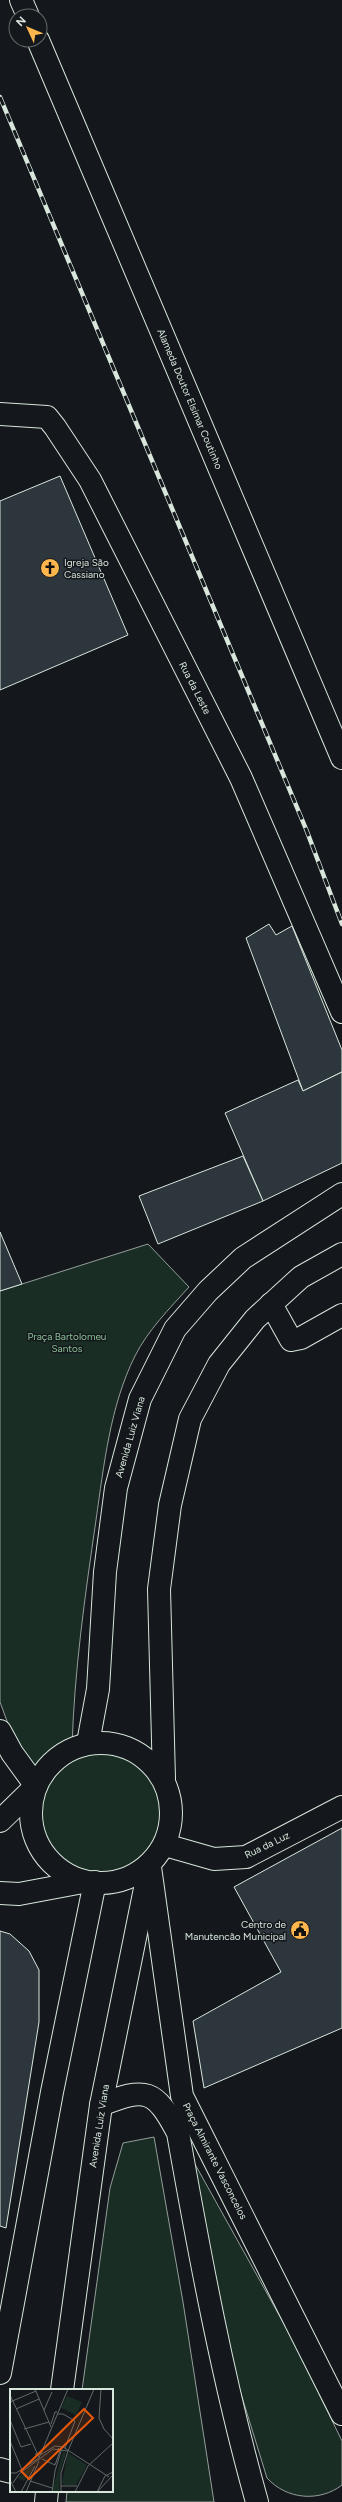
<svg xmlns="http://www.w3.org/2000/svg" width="342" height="2502" font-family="Figtree,sans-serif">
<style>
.green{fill:#1a2d24;stroke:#939e99}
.building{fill:#2c363c;stroke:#d8e6dc}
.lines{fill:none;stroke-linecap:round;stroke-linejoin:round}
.minor-casing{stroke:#d8e6dc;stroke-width:24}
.tertiary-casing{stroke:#d8e6dc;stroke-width:24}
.minor{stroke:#14181c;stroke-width:22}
.tertiary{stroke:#14181c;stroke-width:22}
.rail-casing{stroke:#d8e6dc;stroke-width:4.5}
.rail{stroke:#14181c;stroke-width:3;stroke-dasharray:9;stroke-linecap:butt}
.labels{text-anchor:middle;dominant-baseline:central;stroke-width:3;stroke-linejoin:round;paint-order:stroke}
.street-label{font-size:10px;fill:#d8e6dc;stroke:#14181c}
.poi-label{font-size:10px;fill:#d8e6dc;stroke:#14181c;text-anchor:start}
.park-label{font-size:10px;fill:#8ac095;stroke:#14181c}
.inset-road{fill:none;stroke:#626a69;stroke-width:1}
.view{fill:#e8590c;fill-opacity:0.15;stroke:#e8590c;stroke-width:2}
.inset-edge{fill:none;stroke:#d8e6dc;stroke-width:2}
</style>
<rect width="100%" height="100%" fill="#14181c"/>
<g class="green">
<path d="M 148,1244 L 189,1287 C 170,1308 148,1330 135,1356 C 110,1406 104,1465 96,1520 C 85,1596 74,1672 72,1749 C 85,1746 97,1741 111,1742 C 148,1747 178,1786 172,1823 C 166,1857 133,1886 98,1883 C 83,1881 68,1878 57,1867 C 31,1842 29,1821 35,1787 L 29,1781 L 0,1702 L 0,1291 Z"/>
<polygon points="154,2137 183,2302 214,2502 66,2502 67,2491 112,2491 112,2390 82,2390 110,2188 123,2143"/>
<path d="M 191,2157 L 293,2340 L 342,2441 L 342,2485 C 320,2502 287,2500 267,2478 L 233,2368 Z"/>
</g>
<g class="building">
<polygon points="60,476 128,635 0,690 0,501"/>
<polygon points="269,924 276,935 292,926 342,1050 342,1072 303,1091 246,938"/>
<polygon points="342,1072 342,1163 263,1201 225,1113 298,1080 303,1091"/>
<polygon points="243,1156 263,1201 158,1244 139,1196"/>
<polygon points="0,1232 22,1284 0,1291"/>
<polygon points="342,1828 342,2028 204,2088 193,2021 281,1972 234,1887"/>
<polygon points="0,1931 10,1934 29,1951 39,1970 39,2022 6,2228 0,2226"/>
</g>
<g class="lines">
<g class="minor-casing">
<g id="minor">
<polyline points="21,0 28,16"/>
<polyline points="38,40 342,758"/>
<polyline points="0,414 47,417 55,427 90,480 241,778 342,1012"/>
<polyline points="271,1304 291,1340 301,1338 342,1315"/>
<polyline points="0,1821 36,1786"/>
<polyline points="165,1845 214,1859 246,1857 342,1807"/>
<polyline points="150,1867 182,2096 342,2414"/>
<polyline points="0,1893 19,1894 83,1882"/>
<path d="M 101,2105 C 146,2087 155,2089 178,2133 C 200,2257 223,2381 257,2502"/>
<polyline points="0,2469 11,2472"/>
</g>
</g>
<g class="tertiary-casing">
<g id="tertiary">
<polyline points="0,1731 12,1753 36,1786"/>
<circle cx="101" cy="1813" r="70"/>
<polyline points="88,1743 98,1689 105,1572 116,1488 140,1399 175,1329 208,1291 243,1258 342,1194"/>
<polyline points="164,1779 159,1589 170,1505 190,1419 219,1364 255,1319 301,1277 342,1254"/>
<polyline points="0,2373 52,2092 95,1882"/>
<polyline points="62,2390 101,2105 150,1864"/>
<polyline points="46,2502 47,2491"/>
</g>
</g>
<use href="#minor" class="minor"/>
<use href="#tertiary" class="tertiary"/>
<g class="rail-casing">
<polyline id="rail" points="0,97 306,829 342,924"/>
</g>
<use href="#rail" class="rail"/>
</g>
<defs>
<g id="church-disc" transform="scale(1)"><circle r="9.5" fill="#ffb74d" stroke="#14181c"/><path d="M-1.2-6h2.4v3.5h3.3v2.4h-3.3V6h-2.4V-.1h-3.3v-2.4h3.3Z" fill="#111"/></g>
<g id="civic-disc" transform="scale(1)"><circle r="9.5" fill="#ffb74d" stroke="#14181c"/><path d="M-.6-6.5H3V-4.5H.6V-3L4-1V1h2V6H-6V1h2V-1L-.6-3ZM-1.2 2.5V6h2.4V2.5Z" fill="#111"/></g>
</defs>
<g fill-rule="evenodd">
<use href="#church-disc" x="50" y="568"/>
<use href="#civic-disc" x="300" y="1930"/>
</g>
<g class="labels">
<g class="street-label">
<text transform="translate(190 399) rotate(67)">Alameda Doutor Elsimar Coutinho</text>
<text transform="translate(195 688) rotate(63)">Rua da Leste</text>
<text transform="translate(130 1437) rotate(-74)">Avenida Luiz Viana</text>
<text transform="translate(267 1845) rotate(-26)">Rua da Luz</text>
<text transform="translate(99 2126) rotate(-81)">Avenida Luiz Viana</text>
<text transform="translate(215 2161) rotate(63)">Praça Almirante Vasconcelos</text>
</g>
<g class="poi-label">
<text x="64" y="562">Igreja São<tspan x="64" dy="12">Cassiano</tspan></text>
<text x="286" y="1924" text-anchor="end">Centro de<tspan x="286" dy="12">Manutencão Municipal</tspan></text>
</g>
<g class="park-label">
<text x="67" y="1336">Praça Bartolomeu<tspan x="67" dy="12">Santos</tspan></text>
</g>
</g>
<g transform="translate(10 2389)">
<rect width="103" height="103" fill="#14181c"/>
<path d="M 57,7 L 72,13 L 66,26 L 51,19 ZM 53,62 L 56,64 L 50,83 L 49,103 L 42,103 ZM 58,64 L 77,76 L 66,96 L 54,96 L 52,93 ZM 22,77 L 24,77 L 14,92 L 7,89 Z" fill="#1a2d24"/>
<path class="inset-road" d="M 25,0 L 41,38M 91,0 L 89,29 L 94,40 L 103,50M 0,6 L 29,68M 0,13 L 26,2M 6,20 L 29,10M 34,21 L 42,3M 47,25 L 53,25 L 65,32 L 55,59M 0,31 L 11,58 L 21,55M 41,35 L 45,23 L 47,23M 14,40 L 39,33M 0,52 L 12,81M 25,65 L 32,65 L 45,57 L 53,58 L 99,88M 32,70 L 45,76 L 50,62 L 48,59M 0,84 L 6,84 L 29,69 L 58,0M 0,91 L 6,103M 20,92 L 42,99M 3,94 L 9,85 L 43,60 L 58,62M 51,97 L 67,97M 11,103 L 25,77M 16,103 L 29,72M 42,103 L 45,82 L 52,59M 51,103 L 51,84 L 58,62 L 84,0M 65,103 L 78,77 L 103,54M 87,103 L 95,87 L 103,83M 87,103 L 103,86"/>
<path class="view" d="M 74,20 L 83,29 L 19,90 L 11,82 Z"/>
<rect width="103" height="103" class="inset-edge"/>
</g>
<g transform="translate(28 28) rotate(314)"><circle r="19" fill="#14181c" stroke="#626a69"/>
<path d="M0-3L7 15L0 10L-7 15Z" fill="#ffb74d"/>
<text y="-6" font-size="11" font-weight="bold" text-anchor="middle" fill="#d8e6dc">N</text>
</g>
</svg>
